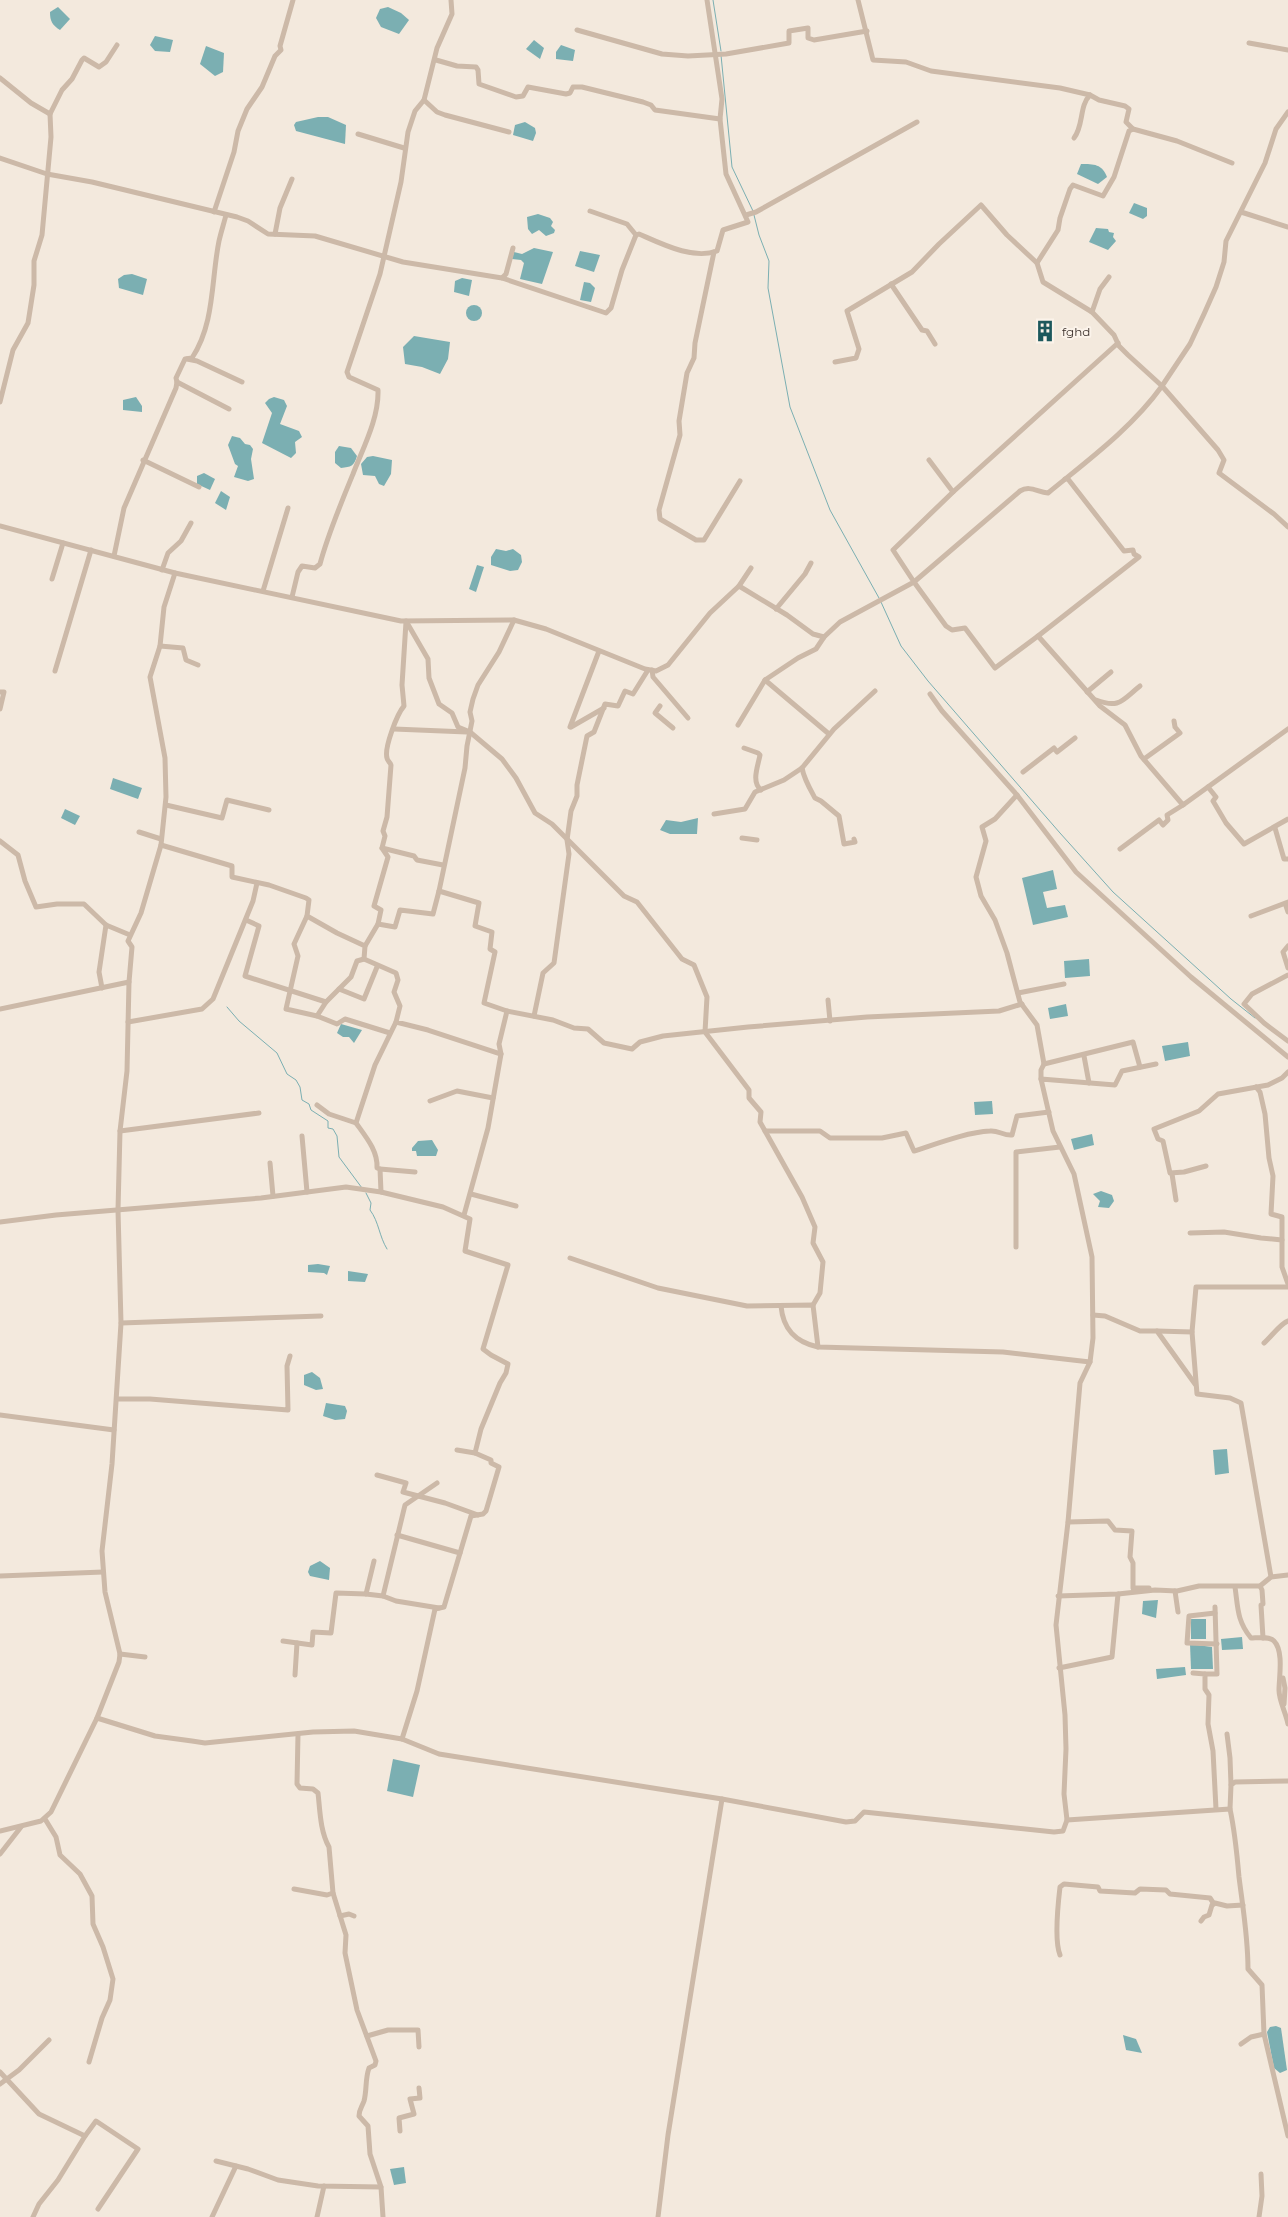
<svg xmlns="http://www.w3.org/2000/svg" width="1288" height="2217" font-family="Montserrat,sans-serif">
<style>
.water{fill:#7bafb2}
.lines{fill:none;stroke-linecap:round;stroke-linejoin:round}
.stream{stroke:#7bafb2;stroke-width:1}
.street{stroke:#ccb9a8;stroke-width:5}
.labels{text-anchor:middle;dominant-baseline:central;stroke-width:4;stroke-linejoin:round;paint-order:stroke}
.poi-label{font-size:12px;fill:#392e29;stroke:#fbf3ea;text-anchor:start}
</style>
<rect width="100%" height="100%" fill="#f3e9dd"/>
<g class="water">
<path d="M 58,7 L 70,19 L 60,30 C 52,25 50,21 50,12 Z"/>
<polygon points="388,7 401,13 409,20 399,34 381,27 376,18 380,9"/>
<polygon points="155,36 173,40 170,52 155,51 150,45"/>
<polygon points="534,40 544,48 540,59 526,49"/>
<polygon points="561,45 575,50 573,61 556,59 556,52"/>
<polygon points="206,46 224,53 223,72 215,76 200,64"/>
<polygon points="318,117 328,117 346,125 345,144 296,131 294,125 296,122"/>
<polygon points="525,122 535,128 536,133 533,141 513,135 515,125"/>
<path d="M 1081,164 C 1094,164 1102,164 1107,177 L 1098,184 L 1077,174 Z"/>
<polygon points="1134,203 1147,208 1147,216 1143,219 1129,213"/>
<polygon points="538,214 550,218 553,222 551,226 555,230 554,233 546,236 539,230 532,234 528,229 527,217"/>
<polygon points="1096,228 1108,229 1109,232 1114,233 1113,237 1116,241 1108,250 1089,242"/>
<polygon points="534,248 553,252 542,284 520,279 524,263 521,260 512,259 514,252 522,254"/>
<polygon points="580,251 600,255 594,272 575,266"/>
<polygon points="132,274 147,279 143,295 119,288 118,279 124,275"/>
<polygon points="462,278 472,280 469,296 454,292 455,281"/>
<polygon points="584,282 590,283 595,288 591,302 580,300"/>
<circle cx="474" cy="313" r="8"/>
<polygon points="414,336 450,342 448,359 440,374 422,367 405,364 403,347"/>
<polygon points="136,397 142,406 142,412 123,410 123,400"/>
<polygon points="274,397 284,400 287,406 280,424 299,431 302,437 295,442 296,453 291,458 262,443 272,413 265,403 269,399"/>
<polygon points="232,436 240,438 245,444 250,445 253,449 251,459 254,479 248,481 234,477 238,466 235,464 228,445"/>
<path d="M 339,446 L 351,448 L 357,456 C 354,466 351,467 341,468 L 335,463 L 335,452 Z"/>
<polygon points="373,456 392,460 391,474 384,486 379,484 375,476 363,475 361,464 367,457"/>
<polygon points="204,473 215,479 210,490 197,484 197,476"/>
<polygon points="221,491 230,497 226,510 215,503"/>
<polygon points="496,549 506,551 513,549 521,555 522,562 518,570 510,571 491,565 491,557"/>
<polygon points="477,565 484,567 476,592 469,589"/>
<polygon points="113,778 142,788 138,799 110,789"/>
<polygon points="65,809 80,816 75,825 61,818"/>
<polygon points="698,818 697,834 670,834 660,830 666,820 681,822"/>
<polygon points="1053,870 1057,889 1043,892 1047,908 1065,905 1068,917 1033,925 1022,878"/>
<polygon points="1089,959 1090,976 1065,978 1064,961"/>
<polygon points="1066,1004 1068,1016 1050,1019 1048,1008"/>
<polygon points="341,1024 362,1030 354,1043 349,1037 343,1037 337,1033"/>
<polygon points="1188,1042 1190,1056 1165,1061 1162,1046"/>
<polygon points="992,1101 993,1114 975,1115 974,1102"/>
<polygon points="1092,1134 1094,1145 1074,1150 1071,1139"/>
<polygon points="432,1140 438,1150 436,1156 417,1156 416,1151 412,1151 412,1148 418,1141"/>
<polygon points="1101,1191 1112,1195 1114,1201 1109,1208 1098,1207 1100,1201 1093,1194"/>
<polygon points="318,1264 330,1266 327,1275 324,1273 308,1272 308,1265"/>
<polygon points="348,1271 368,1274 365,1282 348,1281"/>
<polygon points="312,1372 320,1378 323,1389 316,1390 304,1385 304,1375"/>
<polygon points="326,1403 345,1406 347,1411 345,1419 335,1420 323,1416"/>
<polygon points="1227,1449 1229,1473 1215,1475 1213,1450"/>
<polygon points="320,1561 330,1568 329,1580 310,1576 308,1572 310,1566"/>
<polygon points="1158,1600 1156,1618 1142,1614 1143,1601"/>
<rect x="1191" y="1619" width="15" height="20"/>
<polygon points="1242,1637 1243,1649 1222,1650 1221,1639"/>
<polygon points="1190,1644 1212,1647 1213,1669 1191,1669"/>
<polygon points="1185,1667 1186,1675 1157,1679 1156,1669"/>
<polygon points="393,1759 420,1765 413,1797 387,1791"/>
<polygon points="1276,2026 1281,2028 1287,2070 1280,2073 1274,2068 1267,2032 1270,2027"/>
<polygon points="1123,2035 1136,2039 1142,2053 1126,2050"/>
<polygon points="404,2167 406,2183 394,2185 390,2169"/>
</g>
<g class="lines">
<g class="stream">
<polyline points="713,0 721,51"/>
<polyline points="721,55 732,167 753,211"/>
<polyline points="754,215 759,235 769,261 768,288 790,407 830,510 879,598"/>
<polyline points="881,602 901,646 928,681 1060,833 1113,892 1231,999 1255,1018"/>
<polyline points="227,1007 239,1021 277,1053 287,1074 296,1080 300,1087 302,1100 309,1104 311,1110 328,1121 328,1128 333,1129 337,1136 339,1157 362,1188"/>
<path d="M 366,1193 L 371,1203 L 370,1210 C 379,1222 379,1236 387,1249"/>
</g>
<g class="street">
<polyline points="858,0 873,60 906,62 931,71 1060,88 1090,95 1099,100 1125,106 1129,109 1126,122 1133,129 1177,141 1232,163"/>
<polyline points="577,30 662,54 688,56 726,54 789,43 789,31 808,28 808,38 814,40 867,31"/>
<polyline points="1249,43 1288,50"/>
<polyline points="436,60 457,66 476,67 478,70 479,84 516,97 523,96 528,87 566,94 570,93 573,87 582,87 643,102 651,105 655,110 720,119"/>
<polyline points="0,78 31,103 50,114"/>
<polyline points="424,100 437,112 445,115 509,132"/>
<polyline points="1288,112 1276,129 1265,163 1226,241 1224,262 1216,287 1204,314 1190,344 1162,386 1218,450 1224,460 1219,473 1274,514 1288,527"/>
<path d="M 1133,129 L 1129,131 L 1114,177 L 1103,196 L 1073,185 L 1070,189 L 1060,218 L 1058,230 L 1037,263 L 1043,282 L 1092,312 L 1114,335 L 1119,346 L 1128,355 L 1162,386 C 1132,428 1087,461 1048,493 C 1037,492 1030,485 1020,491 L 914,582 L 946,626 L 952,630 L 965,628 L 995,668 L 1038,636 L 1100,706 L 1125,725 L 1141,756 L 1183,805 L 1288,729"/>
<polyline points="358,134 404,148"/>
<path d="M 1074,138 C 1084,125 1079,106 1090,95"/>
<polyline points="0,158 47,174 92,182 237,217 248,221 268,234 315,236 403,262 502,278 506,274 513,248"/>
<polyline points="590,211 627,224 636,235"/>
<polyline points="214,212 234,152 238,131 247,109 262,87 275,56 281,50 280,46 293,0"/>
<polyline points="1241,212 1288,227"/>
<polyline points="746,215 756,212 917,122"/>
<polyline points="275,234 280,208 292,179"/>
<path d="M 636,235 L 639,234 C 662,244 693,260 717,251 L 723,230 L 748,222 L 726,174 L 720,119 L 722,99 L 707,0"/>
<polyline points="714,252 695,343 694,358 687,373 679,421 680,435 659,510 660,519 696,540 704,540 740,481"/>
<polyline points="502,278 606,313 611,308 622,270 636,235"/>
<polyline points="891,284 922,330 927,331 935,344"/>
<polyline points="1092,312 1100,289 1109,277"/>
<polyline points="187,359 197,361 242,382"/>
<polyline points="835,362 856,358 859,349 847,311 912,272 939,244 981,205 1007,235 1037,263"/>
<polyline points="177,382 229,409"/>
<polyline points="0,402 13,350 28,323 34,285 34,261 42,235 51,137 50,114 62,90 72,79 82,60 84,58 99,67 106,62 117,45"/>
<polyline points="143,460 199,487"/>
<polyline points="953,492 1118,343"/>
<polyline points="0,526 175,573 401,621 514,620"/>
<path d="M 114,556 L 124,508 L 176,388 L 177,382 L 176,378 L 185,359 L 192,358 C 215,323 211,280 219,241 C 221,232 224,223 226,215"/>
<polyline points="162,570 168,553 181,541 191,523"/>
<polyline points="52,579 63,543"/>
<polyline points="739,586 751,568"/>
<polyline points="263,591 288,508"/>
<path d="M 292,597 L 298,572 L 302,566 L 315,568 L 320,564 C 328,534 341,503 353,474 C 363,448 379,418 378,390 L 349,377 L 347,372 L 380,274 L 401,182 L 408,132 L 415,111 L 424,100 L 437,48 L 452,14 L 451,0"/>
<polyline points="776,609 805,574 811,563"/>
<polyline points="406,621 428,659 429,678 439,704 452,713 458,727 470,732 502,759 516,778 535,813 552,824 624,896 637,902 682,959 694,965 707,997 705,1032 749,1090 749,1098 761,1112 760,1122 802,1197 815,1227 813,1243 823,1262 820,1293 813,1305"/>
<polyline points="1038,636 1139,557 1134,554 1133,550 1124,551 1068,479 1065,479"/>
<polyline points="160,646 183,648 186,660 198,665"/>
<polyline points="652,670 653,677 688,718"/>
<polyline points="55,671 91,550"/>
<polyline points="765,680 829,734"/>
<polyline points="0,692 4,692 0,709"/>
<polyline points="1087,692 1111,672"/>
<polyline points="930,694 942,711 1017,795"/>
<path d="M 1096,700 C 1120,709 1122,700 1140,686"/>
<polyline points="660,706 655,713 673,728"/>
<polyline points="738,725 765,680 798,658 816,649 824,637 840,622 914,582 893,550 953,492 929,460"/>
<polyline points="570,727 599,651"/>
<polyline points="571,727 604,708"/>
<polyline points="394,729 467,732"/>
<path d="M 744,748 L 758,753 L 760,755 C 758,766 751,782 761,790"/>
<polyline points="1144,759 1180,733 1175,727 1174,721"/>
<path d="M 802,768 C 804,779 810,789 815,798 L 821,801 L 839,816 L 844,844 L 855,842 L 854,839"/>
<polyline points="1023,772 1054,748 1057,752 1075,738"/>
<polyline points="1208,787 1216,797 1213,801 1226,823 1244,844 1288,819"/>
<polyline points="166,805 222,818 227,800 269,810"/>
<polyline points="714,814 745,809 755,792 784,780 802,768 834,729 875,691"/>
<polyline points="1275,828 1284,859 1288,859"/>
<polyline points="139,832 161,839"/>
<polyline points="742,838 757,840"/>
<polyline points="0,841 18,855 25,881 36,907 57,904 84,904 106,925 130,935"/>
<polyline points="161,845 166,797 165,758 150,677 160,646 164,607 175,573"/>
<polyline points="382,848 414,856 417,860 443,865"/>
<polyline points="1120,849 1159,820 1163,825 1168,820 1167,815 1183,805"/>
<polyline points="1288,904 1286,906 1288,912"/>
<polyline points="307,916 294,944 298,956 286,1009 317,1016 326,1002 351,977 357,961 364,959"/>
<polyline points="1251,916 1288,902"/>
<polyline points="246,920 259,926 245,976 326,1002"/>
<polyline points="378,924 395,927 400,910 433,914 439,891"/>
<path d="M 365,946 L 378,924 L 381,910 L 374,906 L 388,857 L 382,848 L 385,836 L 383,831 L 387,817 L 391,765 C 391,764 387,760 387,758 C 384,748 397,714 404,706 L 402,685 L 406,622"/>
<polyline points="1288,946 1283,952 1288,968"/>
<polyline points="1288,975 1252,994 1244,1004 1264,1023 1288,1041"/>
<polyline points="129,982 132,947 128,941 141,913 161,845 232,866 232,877 269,885 306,898 309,900 307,916 337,933 365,946 364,959 396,973 398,980 394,992 400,1006 396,1022 428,1030 501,1054"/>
<polyline points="102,988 99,972 106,925"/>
<polyline points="339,989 364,999 377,967"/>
<polyline points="1018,993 1064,984"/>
<polyline points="828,1000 830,1021"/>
<polyline points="0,1009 129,982 127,1071 120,1131 118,1210 121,1323 112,1464 102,1551 105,1592 120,1654 119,1662 97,1718"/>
<polyline points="507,1011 484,1003 495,952 490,949 492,932 475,926 479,903 439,891 465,768 467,746 472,721 470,712 473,699 478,685 499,652 514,620 546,629 645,669 656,671 668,665 710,613 739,586 787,615 813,634 824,637"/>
<polyline points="317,1016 337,1024 345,1019 390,1033"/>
<polyline points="534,1016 543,973 554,963 569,854 567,840 571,811 577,796 577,785 587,736 594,732 605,704 618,706 625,691 633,694 648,670"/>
<polyline points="128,1022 202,1009 213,999 253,901 257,883"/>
<polyline points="1084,1056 1089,1083"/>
<polyline points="1044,1064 1133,1042 1140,1067"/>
<polyline points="1041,1079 1041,1070 1044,1064 1037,1025 1020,1002 1007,953 995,920 981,896 976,877 986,841 982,827 995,819 1017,795 1076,872 1191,977 1288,1057"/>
<polyline points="1256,1087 1260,1092 1265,1114 1269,1158 1273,1176 1271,1214 1282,1217 1282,1267 1288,1284"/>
<polyline points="430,1101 457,1091 493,1098"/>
<polyline points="317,1105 329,1114 356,1123"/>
<polyline points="120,1131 259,1113"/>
<path d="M 765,1131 L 820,1131 L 830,1138 L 882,1138 L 906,1133 L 914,1151 C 936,1144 967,1132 990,1131 C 998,1130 1004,1136 1012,1135 L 1017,1116 L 1049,1112"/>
<polyline points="302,1136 307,1192"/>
<polyline points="270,1163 273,1196"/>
<polyline points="1206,1166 1184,1172 1170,1173 1163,1141 1158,1139 1154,1129 1199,1111 1218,1094 1268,1085 1282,1078 1288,1072"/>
<path d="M 380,1169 L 377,1168 C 378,1151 366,1137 356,1123 L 375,1065 L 396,1022"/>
<polyline points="1172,1174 1176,1200"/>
<polyline points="381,1192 380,1169 415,1172"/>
<polyline points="471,1194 516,1206"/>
<polyline points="464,1215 488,1128 501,1054 499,1044 507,1011 553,1020 574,1028 588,1029 604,1043 632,1049 640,1042 663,1036 748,1027 867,1017 999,1011 1022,1004"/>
<polyline points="0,1222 56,1215 261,1198 346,1187 381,1192 443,1207 470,1219 465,1251 508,1265 483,1349 491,1355 508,1364 506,1373 500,1383 481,1429 475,1453"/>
<polyline points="1190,1233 1224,1232 1261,1238 1282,1240"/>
<polyline points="1016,1247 1016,1152 1060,1147"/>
<polyline points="570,1258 658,1288 747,1306 813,1305 818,1347"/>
<path d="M 781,1306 C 783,1329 795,1342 818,1347 L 1003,1352 L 1090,1362"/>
<polyline points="1093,1315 1105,1316 1140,1331 1157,1331 1195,1384"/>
<polyline points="121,1323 321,1316"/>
<polyline points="1157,1331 1192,1332 1197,1394 1230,1398 1241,1403 1271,1577"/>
<polyline points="1192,1332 1196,1287 1288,1287"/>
<path d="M 1264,1343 C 1270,1338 1281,1323 1288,1321"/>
<polyline points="117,1399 150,1399 288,1410 287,1366 290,1356"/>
<polyline points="0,1415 114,1430"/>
<polyline points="377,1475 406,1483 403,1492 445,1503 478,1515"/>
<polyline points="437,1483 405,1505 383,1596 396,1601 439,1608"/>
<polyline points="1068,1522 1108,1521 1115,1530 1132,1531 1130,1557 1133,1563 1133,1588 1149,1588"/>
<polyline points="397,1535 460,1553"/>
<polyline points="374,1561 366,1594 383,1596"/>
<polyline points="0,1576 103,1572"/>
<polyline points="1260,1586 1262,1590 1263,1604 1261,1605 1263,1638"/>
<path d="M 1235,1587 C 1238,1608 1237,1621 1251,1638 C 1257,1638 1269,1636 1274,1641 C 1284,1651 1279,1678 1279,1690 C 1279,1701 1286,1713 1288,1724"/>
<polyline points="1175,1591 1178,1612"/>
<polyline points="1058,1596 1118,1594 1155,1590 1177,1591 1199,1586 1260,1586 1271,1577 1288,1575"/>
<polyline points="1215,1613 1189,1616 1187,1643 1217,1644"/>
<polyline points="283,1641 312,1645 313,1632 331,1633 336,1593 366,1594"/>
<polyline points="120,1654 145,1657"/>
<polyline points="1059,1668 1112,1657 1118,1594"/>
<polyline points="1193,1673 1205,1674 1205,1689 1209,1695 1208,1724 1213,1751 1216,1809"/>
<polyline points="1205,1674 1217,1674 1215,1607"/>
<polyline points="295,1675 297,1643"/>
<polyline points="1283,1678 1285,1688 1284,1704"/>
<path d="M 298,1734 L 297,1784 L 300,1788 L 313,1789 L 318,1793 C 320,1810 320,1831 329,1847 L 333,1893 L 346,1935 L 345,1953 L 357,2010 L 376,2061 L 375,2065 L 369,2068 C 365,2079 367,2090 364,2101 C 362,2107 359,2109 359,2116 L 368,2126 L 370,2154 L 381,2187 L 383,2217"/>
<polyline points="1227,1734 1230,1758 1231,1785"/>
<polyline points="402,1739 417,1691 435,1609 444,1607 471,1516 483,1514 486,1511 499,1467 491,1463 491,1460 475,1453 457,1450"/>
<polyline points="1230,1809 1231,1785 1235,1782 1288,1781"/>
<polyline points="45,1819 56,1837 60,1855 80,1874 92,1896 93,1924 103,1947 113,1979 110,2000 102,2018 89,2062"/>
<path d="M 1067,1820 L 1230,1809 C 1235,1832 1237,1854 1239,1877 C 1243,1909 1248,1937 1248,1969 L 1262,1985 L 1264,2034 L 1288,2136"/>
<polyline points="0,1831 41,1821 51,1812 97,1718 155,1736 192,1741 205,1743 313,1732 354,1731 402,1739 439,1754 722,1799 846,1822 855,1821 864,1812 1054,1832 1063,1831 1067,1820 1064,1794 1066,1749 1065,1715 1056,1625 1068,1522 1080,1383 1090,1362 1093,1338 1092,1257 1074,1174 1053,1131 1041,1079 1115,1085 1122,1071 1156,1064"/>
<polyline points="0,1854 21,1827"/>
<polyline points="294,1889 327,1895 333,1893"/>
<polyline points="340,1916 349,1914 354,1916"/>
<polyline points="1201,1921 1204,1917 1209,1915 1212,1905 1215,1903 1227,1906 1243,1905"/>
<path d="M 1060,1955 C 1054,1940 1058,1904 1060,1887 L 1064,1884 L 1098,1887 L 1100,1891 L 1135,1893 L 1140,1889 L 1166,1890 L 1170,1894 L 1210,1898 L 1214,1904"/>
<polyline points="367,2036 388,2030 418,2030 419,2047"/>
<polyline points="1241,2044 1251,2037 1264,2034"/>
<polyline points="0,2072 39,2114 85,2136 58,2180 39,2204 33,2217"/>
<polyline points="0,2084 19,2070 49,2040"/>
<polyline points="400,2131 399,2118 414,2114 410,2099 420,2098 419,2088"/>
<polyline points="85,2136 96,2121 138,2149 98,2209"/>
<polyline points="216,2161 248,2169 278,2180 318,2186 381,2187"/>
<polyline points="212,2217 236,2166"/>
<polyline points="317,2217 324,2186"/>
<polyline points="658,2217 668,2135 722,1799"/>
<polyline points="1259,2217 1262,2196 1261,2174"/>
</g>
</g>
<defs>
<g id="building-bare" transform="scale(1.725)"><path d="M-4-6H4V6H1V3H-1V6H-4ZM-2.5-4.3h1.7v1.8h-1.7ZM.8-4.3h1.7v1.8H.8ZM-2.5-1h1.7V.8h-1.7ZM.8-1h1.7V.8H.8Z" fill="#1c585c" stroke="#fbf3ea" stroke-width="2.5" paint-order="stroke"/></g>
</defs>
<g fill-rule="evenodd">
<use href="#building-bare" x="1045" y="331"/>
</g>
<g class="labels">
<g class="poi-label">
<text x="1062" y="331">fghd</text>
</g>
</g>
</svg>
